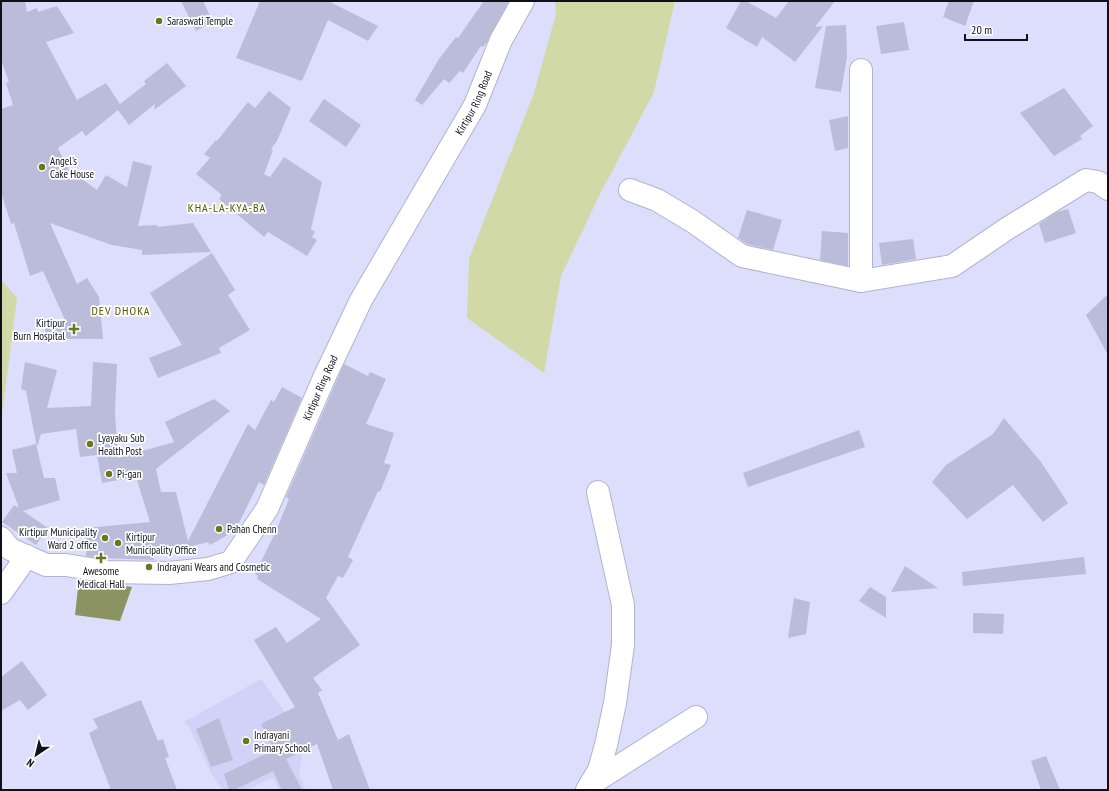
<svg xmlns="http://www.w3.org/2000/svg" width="1109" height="791" font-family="'PT Sans Narrow',sans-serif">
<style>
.built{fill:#d0d2f8}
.green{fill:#d1d9a7}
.water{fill:#8c9362}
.building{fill:#bbbcda}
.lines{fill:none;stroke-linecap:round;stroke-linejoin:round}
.minor-casing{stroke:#b1b3d0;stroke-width:24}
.minor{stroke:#fff;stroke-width:22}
.poi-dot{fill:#6c751f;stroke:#fff;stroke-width:1.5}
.labels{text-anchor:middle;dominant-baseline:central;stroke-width:3.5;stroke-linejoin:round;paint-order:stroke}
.poi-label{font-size:11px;fill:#10101a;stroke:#fff;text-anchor:start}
.street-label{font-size:11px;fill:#10101a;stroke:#fff}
.neighbourhood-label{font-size:12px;letter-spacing:1px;fill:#525901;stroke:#fff}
</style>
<rect width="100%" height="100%" fill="#dcdefc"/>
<polygon class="built" points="261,679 285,712 302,755 299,776 306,790 279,790 274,780 271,778 247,790 222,790 211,773 189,727 184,722"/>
<g class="green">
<polygon points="555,1 675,1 654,92 598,198 561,276 544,373 467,318 469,259 534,93 556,14"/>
<polygon points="1,280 17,298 1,422"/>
</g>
<polygon class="water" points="79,579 132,587 120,621 75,615"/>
<g class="building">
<polygon points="1,1 25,1 27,12 37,8 38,12 57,6 74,33 46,42 77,100 106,83 120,104 146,84 144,81 167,63 186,86 154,110 155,104 129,125 118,110 86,136 82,131 58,148 68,169 97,190 106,175 127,187 133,161 152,166 138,226 157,225 157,227 193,223 211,252 142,255 142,250 112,245 50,223 77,284 87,278 99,297 103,339 47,339 43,320 65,320 43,271 30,276 14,223 11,224 1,192 1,109 13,105 6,83 9,82 1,60"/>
<polygon points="181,1 203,1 213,22 196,31"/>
<polygon points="260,1 328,1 378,26 368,41 328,20 302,81 236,58"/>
<polygon points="484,1 509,1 487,42 483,47 481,46 463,73 460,71 449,83 444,79 422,105 415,100 439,59 456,37 458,38"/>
<polygon points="741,1 746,1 776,18 789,1 835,1 815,27 823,26 795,62 762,37 757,47 726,28"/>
<polygon points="949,1 974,1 965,26 943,17"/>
<polygon points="904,22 909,50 881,54 876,26"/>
<polygon points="846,25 847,57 841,92 815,88 826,26"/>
<polygon points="1064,88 1093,126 1080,136 1082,139 1054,156 1020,113"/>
<polygon points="269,91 291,108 277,141 271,149 273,150 264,174 270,177 284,157 322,182 311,229 315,232 312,237 317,240 307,256 268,232 264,237 219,199 222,195 196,174 210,158 204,154 216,140 217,141 248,102 255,108"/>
<polygon points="324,99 361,125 346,147 309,121"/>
<polygon points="848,116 848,148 835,151 829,120"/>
<polygon points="1068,209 1076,233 1045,243 1039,224 1057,212"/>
<polygon points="747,210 782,220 773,250 747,244 738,238"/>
<polygon points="822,231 848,233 848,266 820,260"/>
<polygon points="913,239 916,259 882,265 879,243"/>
<polygon points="212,253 235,290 228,295 250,330 219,348 221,353 158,378 149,358 182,345 150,293"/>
<polygon points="1108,294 1108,355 1086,315"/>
<polygon points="25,362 57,370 47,408 91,406 93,362 117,364 115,412 118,458 174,442 165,422 214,399 230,411 156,469 161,492 176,492 188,541 248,424 255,430 271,400 274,402 282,387 302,398 264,485 259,482 235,531 210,545 208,542 153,556 154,560 100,558 86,556 86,528 150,522 136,477 102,483 97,455 80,457 76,429 41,434 37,447 26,391 21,389"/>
<polygon points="344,364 368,376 370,372 386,379 366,424 394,433 384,463 391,465 380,492 378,491 348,557 353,560 343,578 338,576 326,598 360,645 313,678 322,690 318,693 338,740 349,734 370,790 333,790 317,744 286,759 302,790 282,790 273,771 234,790 229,790 224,774 274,750 261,724 295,707 254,640 276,627 287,643 321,619 257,579 258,576 255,574 275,533 289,499 286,497"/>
<polygon points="1004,418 1041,462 1068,503 1043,522 1013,485 967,519 932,482 946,465 993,434"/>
<polygon points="859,430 865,447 748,487 743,473"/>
<polygon points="36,444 44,478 55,478 60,500 23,511 48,528 36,545 2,522 14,505 19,508 6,473 17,473 12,450"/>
<polygon points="1084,557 1086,574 963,586 962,572"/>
<polygon points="905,566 938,588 891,592"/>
<polygon points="870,587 886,597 886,618 859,601"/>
<polygon points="794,598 810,602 806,634 788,638"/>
<polygon points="973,613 1004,614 1003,634 973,633"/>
<polygon points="22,661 47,695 28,710 20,700 1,711 1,677"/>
<polygon points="141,700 158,741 163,739 169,757 165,758 177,790 111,790 89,733 98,728 93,719"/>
<polygon points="219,718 233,760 211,767 196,729"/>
<polygon points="1046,756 1060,790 1041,790 1031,761"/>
</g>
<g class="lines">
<g class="minor-casing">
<g id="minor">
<polyline points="861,70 861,281"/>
<polyline points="630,190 657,200 692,221 742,256 861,281 952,266 1008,228 1086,180 1098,182 1108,189"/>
<path id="s1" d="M 1,538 L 10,549 L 46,565 L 66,565 L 108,572 L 169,573 L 208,569 L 231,562 L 267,509 L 325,376 L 361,300 L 475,105 L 501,40 L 523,1"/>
<polyline points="1,593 27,556"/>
<polyline points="591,784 696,717"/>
<polyline points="587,790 599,770 606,745 615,703 623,645 623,605 598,492"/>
</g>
</g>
<use href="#minor" class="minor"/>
</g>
<g class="poi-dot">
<circle cx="159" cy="21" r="4"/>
<circle cx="42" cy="167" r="4"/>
<path d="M72 323h4v4h4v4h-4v4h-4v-4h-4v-4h4z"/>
<circle cx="90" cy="444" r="4"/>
<circle cx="109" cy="474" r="4"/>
<circle cx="219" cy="529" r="4"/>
<circle cx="105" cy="538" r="4"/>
<circle cx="118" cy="543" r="4"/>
<path d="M99 552h4v4h4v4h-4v4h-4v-4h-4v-4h4z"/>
<circle cx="149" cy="567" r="4"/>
<circle cx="246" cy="741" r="4"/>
</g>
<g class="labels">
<g class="poi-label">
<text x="167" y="21">Saraswati Temple</text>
<text x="50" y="161">Angel's<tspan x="50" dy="13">Cake House</tspan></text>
<text x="65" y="323" text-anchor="end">Kirtipur<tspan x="65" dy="13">Burn Hospital</tspan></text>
<text x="98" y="438">Lyayaku Sub<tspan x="98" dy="13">Health Post</tspan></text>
<text x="117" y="474">Pi-gan</text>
<text x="227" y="529">Pahan Chenn</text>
<text x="97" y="532" text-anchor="end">Kirtipur Municipality<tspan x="97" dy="13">Ward 2 office</tspan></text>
<text x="126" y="537">Kirtipur<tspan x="126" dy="13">Municipality Office</tspan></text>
<text x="157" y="567">Indrayani Wears and Cosmetic</text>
<text x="101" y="571" text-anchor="middle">Awesome<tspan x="101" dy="13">Medical Hall</tspan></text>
<text x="254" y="735">Indrayani<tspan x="254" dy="13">Primary School</tspan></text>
</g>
<g class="street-label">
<text stroke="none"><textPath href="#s1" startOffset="761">Kirtipur Ring Road</textPath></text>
<text stroke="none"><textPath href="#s1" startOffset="437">Kirtipur Ring Road</textPath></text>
</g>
<g class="neighbourhood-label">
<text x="227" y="207">KHA-LA-KYA-BA</text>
<text x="121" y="310">DEV DHOKA</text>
</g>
</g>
<rect width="1109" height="791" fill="none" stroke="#10101a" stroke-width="4"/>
<g transform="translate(36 755) rotate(215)" stroke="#ffffff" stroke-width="3" paint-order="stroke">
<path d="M0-3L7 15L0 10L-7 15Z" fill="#10101a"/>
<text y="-6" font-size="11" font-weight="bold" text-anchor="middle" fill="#10101a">N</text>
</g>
<path d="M965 34v6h62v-6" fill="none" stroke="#10101a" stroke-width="2"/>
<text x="971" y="34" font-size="12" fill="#10101a" stroke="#ffffff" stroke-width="3" paint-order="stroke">20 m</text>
</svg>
